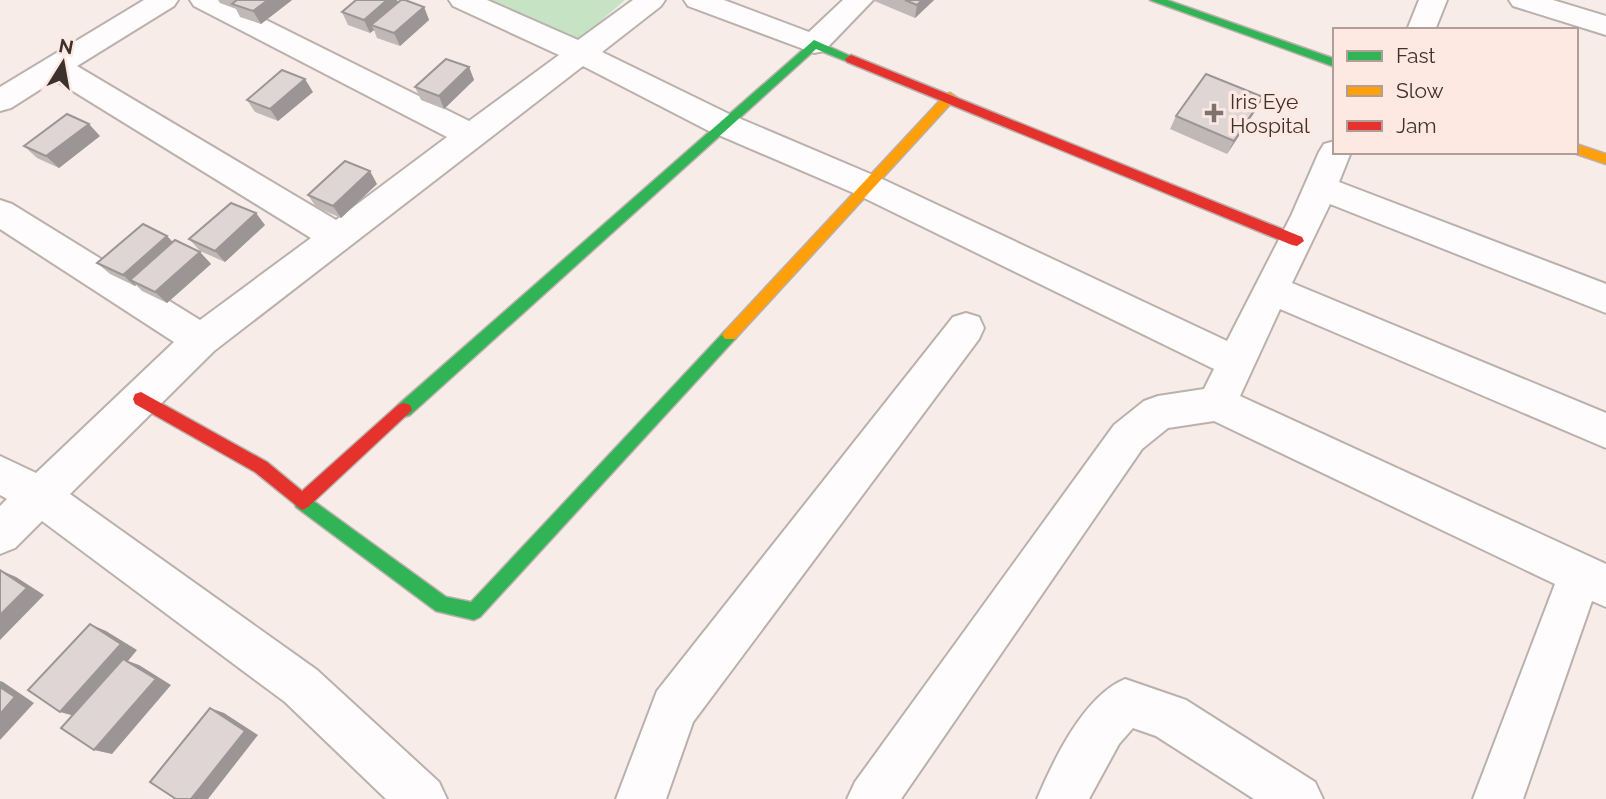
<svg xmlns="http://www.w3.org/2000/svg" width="1606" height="799" font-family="Raleway,sans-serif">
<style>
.green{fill:#c6e4c4}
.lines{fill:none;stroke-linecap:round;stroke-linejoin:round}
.street-casing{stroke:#bab0ac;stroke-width:4}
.fast-casing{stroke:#bab0ac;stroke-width:3}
.slow-casing{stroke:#bab0ac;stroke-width:3}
.jam-casing{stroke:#bab0ac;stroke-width:3}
.street{fill:#fefcfc;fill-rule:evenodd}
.fast{fill:#30b455;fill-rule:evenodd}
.slow{fill:#ff9f0a;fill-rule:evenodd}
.jam{fill:#e5322d;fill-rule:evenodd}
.wall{fill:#c0b7b7}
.shaded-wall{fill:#9c9595}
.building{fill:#dfd5d5;stroke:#9c9595;stroke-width:2}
.poi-dot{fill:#7e726e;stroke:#fde9e2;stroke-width:2.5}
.labels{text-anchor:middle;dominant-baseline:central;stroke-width:7;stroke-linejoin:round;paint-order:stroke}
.poi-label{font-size:21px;fill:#3d312c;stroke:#fde9e2;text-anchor:start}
</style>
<rect width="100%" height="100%" fill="#f7ece8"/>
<polygon class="green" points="489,0 625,0 579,40"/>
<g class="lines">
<g class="street-casing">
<g id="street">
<polygon points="144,0 178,0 174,6 77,66 336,220 447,137 194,6 190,0 226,0 469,121 559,55 453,6 449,0 487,0 578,40 633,0 665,0 661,6 602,52 729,114 880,178 1227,341 1291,216 1319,152 1324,144 1335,141 1335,152 1351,152 1339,182 1606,284 1606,313 1330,204 1292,283 1606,413 1606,448 1280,309 1240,396 1606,564 1606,607 1592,601 1523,799 1473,799 1555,584 1214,421 1168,428 1142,449 901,799 847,799 855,782 1114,425 1144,401 1158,396 1204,389 1214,369 856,194 707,130 583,66 214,351 70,494 317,670 439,782 447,799 386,799 285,702 42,521 15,548 0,554 0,506 7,499 0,495 0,456 36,473 174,342 0,229 0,200 12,204 200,320 311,238 55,80 11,108 0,111 0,87"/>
<polygon points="684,0 724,0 809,32 843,0 873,0 824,51 814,53 688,6"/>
<polygon points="1419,0 1447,0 1435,30 1407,30"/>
<polygon points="1509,0 1553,0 1606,16 1606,35 1513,6"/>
<polygon points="966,313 979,317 984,328 979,339 693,722 666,799 616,799 657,691 953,317"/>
<path d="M 1125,679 L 1186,700 L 1315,782 L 1323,799 L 1254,799 L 1156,736 L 1133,728 L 1119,744 L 1089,799 L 1037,799 C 1054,759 1084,696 1125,679 Z"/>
</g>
</g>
<g class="fast-casing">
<g id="fast">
<polygon points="1150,0 1167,0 1335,59 1335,67"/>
<polygon points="814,40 857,59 851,63 816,49 410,415 404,417 398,415 396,410 398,405"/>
<polygon points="730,329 735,331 738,335 735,339 480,617 474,620 436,611 296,507 294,502 296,497 302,494 308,497 446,597 471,602 725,331"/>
</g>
</g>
<g class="slow-casing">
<g id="slow">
<polygon points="950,93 956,97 954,100 735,339 725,339 722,335 725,331 946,94"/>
<polygon points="1576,144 1606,154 1606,164 1571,152 1576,152"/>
</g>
</g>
<g class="jam-casing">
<g id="jam">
<polygon points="851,55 1302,237 1304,241 1297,246 1292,245 847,62 845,59"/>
<polygon points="141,392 267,462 302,491 398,405 404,403 410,405 412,410 308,507 302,510 255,472 135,404 133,399 135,394"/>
</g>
</g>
<use href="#street" class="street"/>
<use href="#fast" class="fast"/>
<use href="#slow" class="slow"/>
<use href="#jam" class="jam"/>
</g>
<g class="wall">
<polygon points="218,0 292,0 261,24 240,17 236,9 220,3"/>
<polygon points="356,0 397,0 398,2 424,7 429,20 400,46 377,38 374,30 370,33 348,25 342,12"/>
<polygon points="872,0 934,0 915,18"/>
<polygon points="469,67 474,80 444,109 421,100 415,87"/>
<polygon points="313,92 278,121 255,112 247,100"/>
<polygon points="1263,97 1227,154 1170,129 1176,116"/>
<polygon points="100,136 59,168 37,158 24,146"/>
<polygon points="377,184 341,218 316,207 308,195"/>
<polygon points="265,225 225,262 200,251 189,239"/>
<polygon points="167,236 173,242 200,252 211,264 167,303 142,291 136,285 135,286 110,274 97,263"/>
</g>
<g class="shaded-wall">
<polygon points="268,0 292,0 261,24 253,11"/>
<polygon points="387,0 397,0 400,7 371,25 374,30 370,33 364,20"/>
<polygon points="922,0 934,0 915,18 917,5"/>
<polygon points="424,7 429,20 400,46 394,33"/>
<polygon points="469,67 474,80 444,109 439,96"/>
<polygon points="305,79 313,92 278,121 270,109"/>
<polygon points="1263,97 1256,110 1227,154 1234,141"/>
<polygon points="89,124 100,136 59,168 46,156"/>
<polygon points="370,171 377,184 341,218 333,206"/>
<polygon points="256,213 265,225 225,262 215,251"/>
<polygon points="167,236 178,248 130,280 136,285 135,286 123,275"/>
<polygon points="200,252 211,264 167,303 155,292"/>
<polygon points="0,570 16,577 44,595 0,640"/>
<polygon points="90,624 106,631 137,650 128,661 139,665 171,685 112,754 94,750 78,717 60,712"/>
<polygon points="0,681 3,682 34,703 0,740"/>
<polygon points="210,708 224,713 258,735 208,799 191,799"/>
</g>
<g class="building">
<polygon points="237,0 268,0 253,11 232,4"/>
<polygon points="356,0 387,0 364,20 342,12"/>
<polygon points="401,0 405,0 424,7 394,33 371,25"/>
<polygon points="905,0 922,0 917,5"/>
<polygon points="446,59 469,67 439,96 415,87"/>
<polygon points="282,70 305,79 270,109 247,100"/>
<polygon points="1206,74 1263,97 1234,141 1176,116"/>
<polygon points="67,114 89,124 46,156 24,146"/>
<polygon points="345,161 370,171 333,206 308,195"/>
<polygon points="231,203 256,213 215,251 189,239"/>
<polygon points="143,224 167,236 123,275 97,263"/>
<polygon points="175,240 200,252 155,292 130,280"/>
<polygon points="0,570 27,588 0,615"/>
<polygon points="90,624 121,644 60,712 28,690"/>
<polygon points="123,659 156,679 94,750 61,728"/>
<polygon points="0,687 15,697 0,714"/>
<polygon points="210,708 245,731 191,799 176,799 150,782"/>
</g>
<path class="poi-dot" d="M1210.5 102.5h7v7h7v7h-7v7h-7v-7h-7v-7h7z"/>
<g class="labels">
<g class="poi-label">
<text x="1230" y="101">Iris Eye<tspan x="1230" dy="24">Hospital</tspan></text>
</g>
</g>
<rect x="1333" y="28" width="245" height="126" fill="#fde9e2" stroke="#b09f99" stroke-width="2"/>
<rect x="1347" y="51" width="35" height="10" fill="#30b455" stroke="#b09f99" stroke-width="2"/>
<text x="1396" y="63" font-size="21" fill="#3d312c">Fast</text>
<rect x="1347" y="86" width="35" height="10" fill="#ff9f0a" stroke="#b09f99" stroke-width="2"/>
<text x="1396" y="98" font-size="21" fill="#3d312c">Slow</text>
<rect x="1347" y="121" width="35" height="10" fill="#e5322d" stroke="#b09f99" stroke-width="2"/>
<text x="1396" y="133" font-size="21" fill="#3d312c">Jam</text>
<g transform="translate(63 63) rotate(11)" stroke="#fde9e2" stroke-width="5" paint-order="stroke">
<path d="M0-5L12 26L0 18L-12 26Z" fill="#3d312c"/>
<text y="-10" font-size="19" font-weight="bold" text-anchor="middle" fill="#3d312c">N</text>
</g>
</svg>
